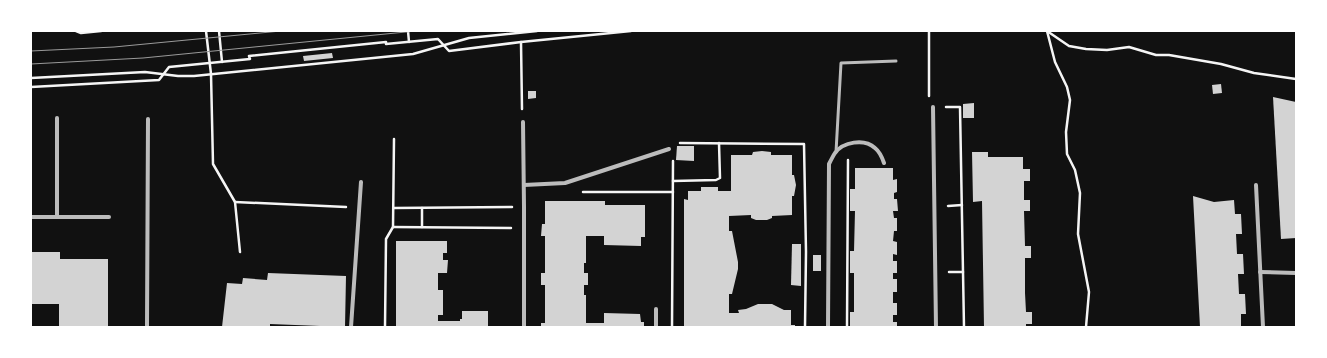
<svg xmlns="http://www.w3.org/2000/svg" width="1327" height="358" font-family="'PT Sans',sans-serif">
<style>
.building{fill:#d3d3d3}
.lines{fill:none;stroke-linecap:round;stroke-linejoin:round}
.path{stroke:#f5f5f5;stroke-width:2.5}
.service{stroke:#bcbcbc;stroke-width:3}
.minor{stroke:#bcbcbc;stroke-width:4}
.tram{stroke:#9a9a9a;stroke-width:1}
</style>
<rect width="100%" height="100%" fill="#111"/>
<g class="building">
<polygon points="332,53 333,58 304,61 303,56"/>
<polygon points="1221,84 1222,93 1213,94 1212,85"/>
<polygon points="528,91 536,91 536,98 528,99"/>
<polygon points="1273,97 1296,102 1296,238 1281,239"/>
<polygon points="974,103 974,118 963,118 963,104"/>
<polygon points="677,146 694,146 694,161 676,160"/>
<polygon points="762,151 771,152 771,155 792,155 792,175 794,175 796,185 794,196 792,196 792,215 772,216 772,218 767,220 756,220 751,218 751,215 729,216 729,231 732,231 738,262 738,269 732,294 729,294 729,313 739,313 738,310 746,309 758,304 772,304 784,310 791,310 791,325 795,325 795,327 688,327 688,326 684,326 684,199 688,200 688,191 701,191 701,187 718,187 718,191 731,191 731,155 752,155 753,152"/>
<polygon points="972,152 988,152 988,157 1023,157 1023,169 1030,169 1030,181 1024,181 1024,200 1030,200 1030,211 1024,211 1025,246 1031,246 1031,258 1025,258 1025,293 1026,312 1032,312 1032,324 1026,324 1026,327 984,327 982,201 973,202"/>
<polygon points="855,168 893,168 893,180 897,179 897,192 894,193 894,199 897,199 898,211 893,211 894,218 897,218 897,231 894,231 893,241 897,242 897,255 893,254 893,261 897,261 897,273 893,273 893,279 897,279 897,292 893,292 893,303 897,303 897,315 893,315 893,322 897,322 897,327 850,327 850,312 854,312 854,273 850,273 850,251 854,251 855,211 850,211 850,189 855,189"/>
<polygon points="1193,196 1214,202 1234,200 1235,214 1241,214 1242,234 1236,234 1237,254 1243,254 1244,274 1238,274 1239,294 1245,294 1246,314 1241,314 1241,327 1200,327"/>
<polygon points="545,201 605,201 605,205 645,205 645,237 641,237 641,246 604,245 604,236 586,236 586,263 584,263 584,273 588,273 588,285 584,285 584,295 586,295 586,323 604,323 604,313 640,314 641,322 644,322 644,327 541,327 541,323 545,323 545,285 541,285 541,273 545,273 545,236 541,236 542,224 545,224"/>
<polygon points="396,241 447,241 447,253 443,253 443,260 448,260 447,273 438,273 438,290 443,290 443,315 438,315 438,321 460,321 460,319 462,319 462,311 488,311 488,327 396,327"/>
<polygon points="792,244 801,244 801,286 791,285"/>
<polygon points="31,252 60,252 60,259 108,259 108,327 59,327 59,304 31,304"/>
<rect x="813" y="255" width="8" height="16"/>
<polygon points="268,273 346,276 345,327 270,324 270,327 222,327 227,283 242,284 243,278 267,280"/>
</g>
<g class="lines">
<g class="path">
<polyline points="76,31 81,33 101,31"/>
<polyline points="206,31 211,74 213,164 235,202 240,252"/>
<polyline points="219,31 222,62"/>
<polyline points="408,31 409,42"/>
<polyline points="929,31 929,96"/>
<polyline points="1047,31 1055,62 1067,87 1070,100 1066,132 1067,154 1075,170 1080,193 1078,234 1089,292 1086,327"/>
<polyline points="1047,31 1069,46 1086,49 1107,50 1129,47 1156,55 1169,55 1221,64 1254,73 1296,79"/>
<polyline points="521,42 522,109"/>
<polyline points="31,78 145,72 178,76 194,76 413,54 469,38 537,31"/>
<polyline points="31,87 159,80 169,67 250,59 249,56 386,42 386,44 438,39 449,51 521,42 631,31"/>
<polyline points="946,107 960,107 964,327"/>
<polyline points="680,143 804,144 806,252 805,327"/>
<polyline points="673,181 716,180 720,178 719,143"/>
<polyline points="583,192 673,192"/>
<polyline points="235,202 346,207"/>
<polyline points="948,206 962,205"/>
<polyline points="394,208 512,207"/>
<polyline points="422,208 422,227"/>
<polyline points="393,227 511,228"/>
<polyline points="949,272 963,272"/>
<polyline points="385,327 386,239 393,227 394,139"/>
<polyline points="672,327 673,161"/>
<polyline points="847,327 848,160"/>
</g>
<polyline class="service" points="836,152 841,63 896,61"/>
<g class="minor">
<polyline points="933,107 936,327"/>
<polyline points="57,118 57,217"/>
<polyline points="523,122 524,207 524,327"/>
<polyline points="524,185 565,183 669,149"/>
<polyline points="1256,185 1263,327"/>
<polyline points="31,217 109,217"/>
<polyline points="1260,272 1296,273"/>
<polyline points="656,309 656,327"/>
<polyline points="147,327 148,119"/>
<polyline points="351,327 361,182"/>
<path d="M 828,327 L 829,164 C 831,160 833,156 835,153 C 843,142 864,138 875,148 C 880,152 882,157 884,163"/>
</g>
<g class="tram">
<polyline points="31,51 114,47 281,31"/>
<polyline points="31,64 143,58 416,31"/>
</g>
</g>
<rect width="1327" height="358" fill="none" stroke="#ffffff" stroke-width="64"/>
</svg>
